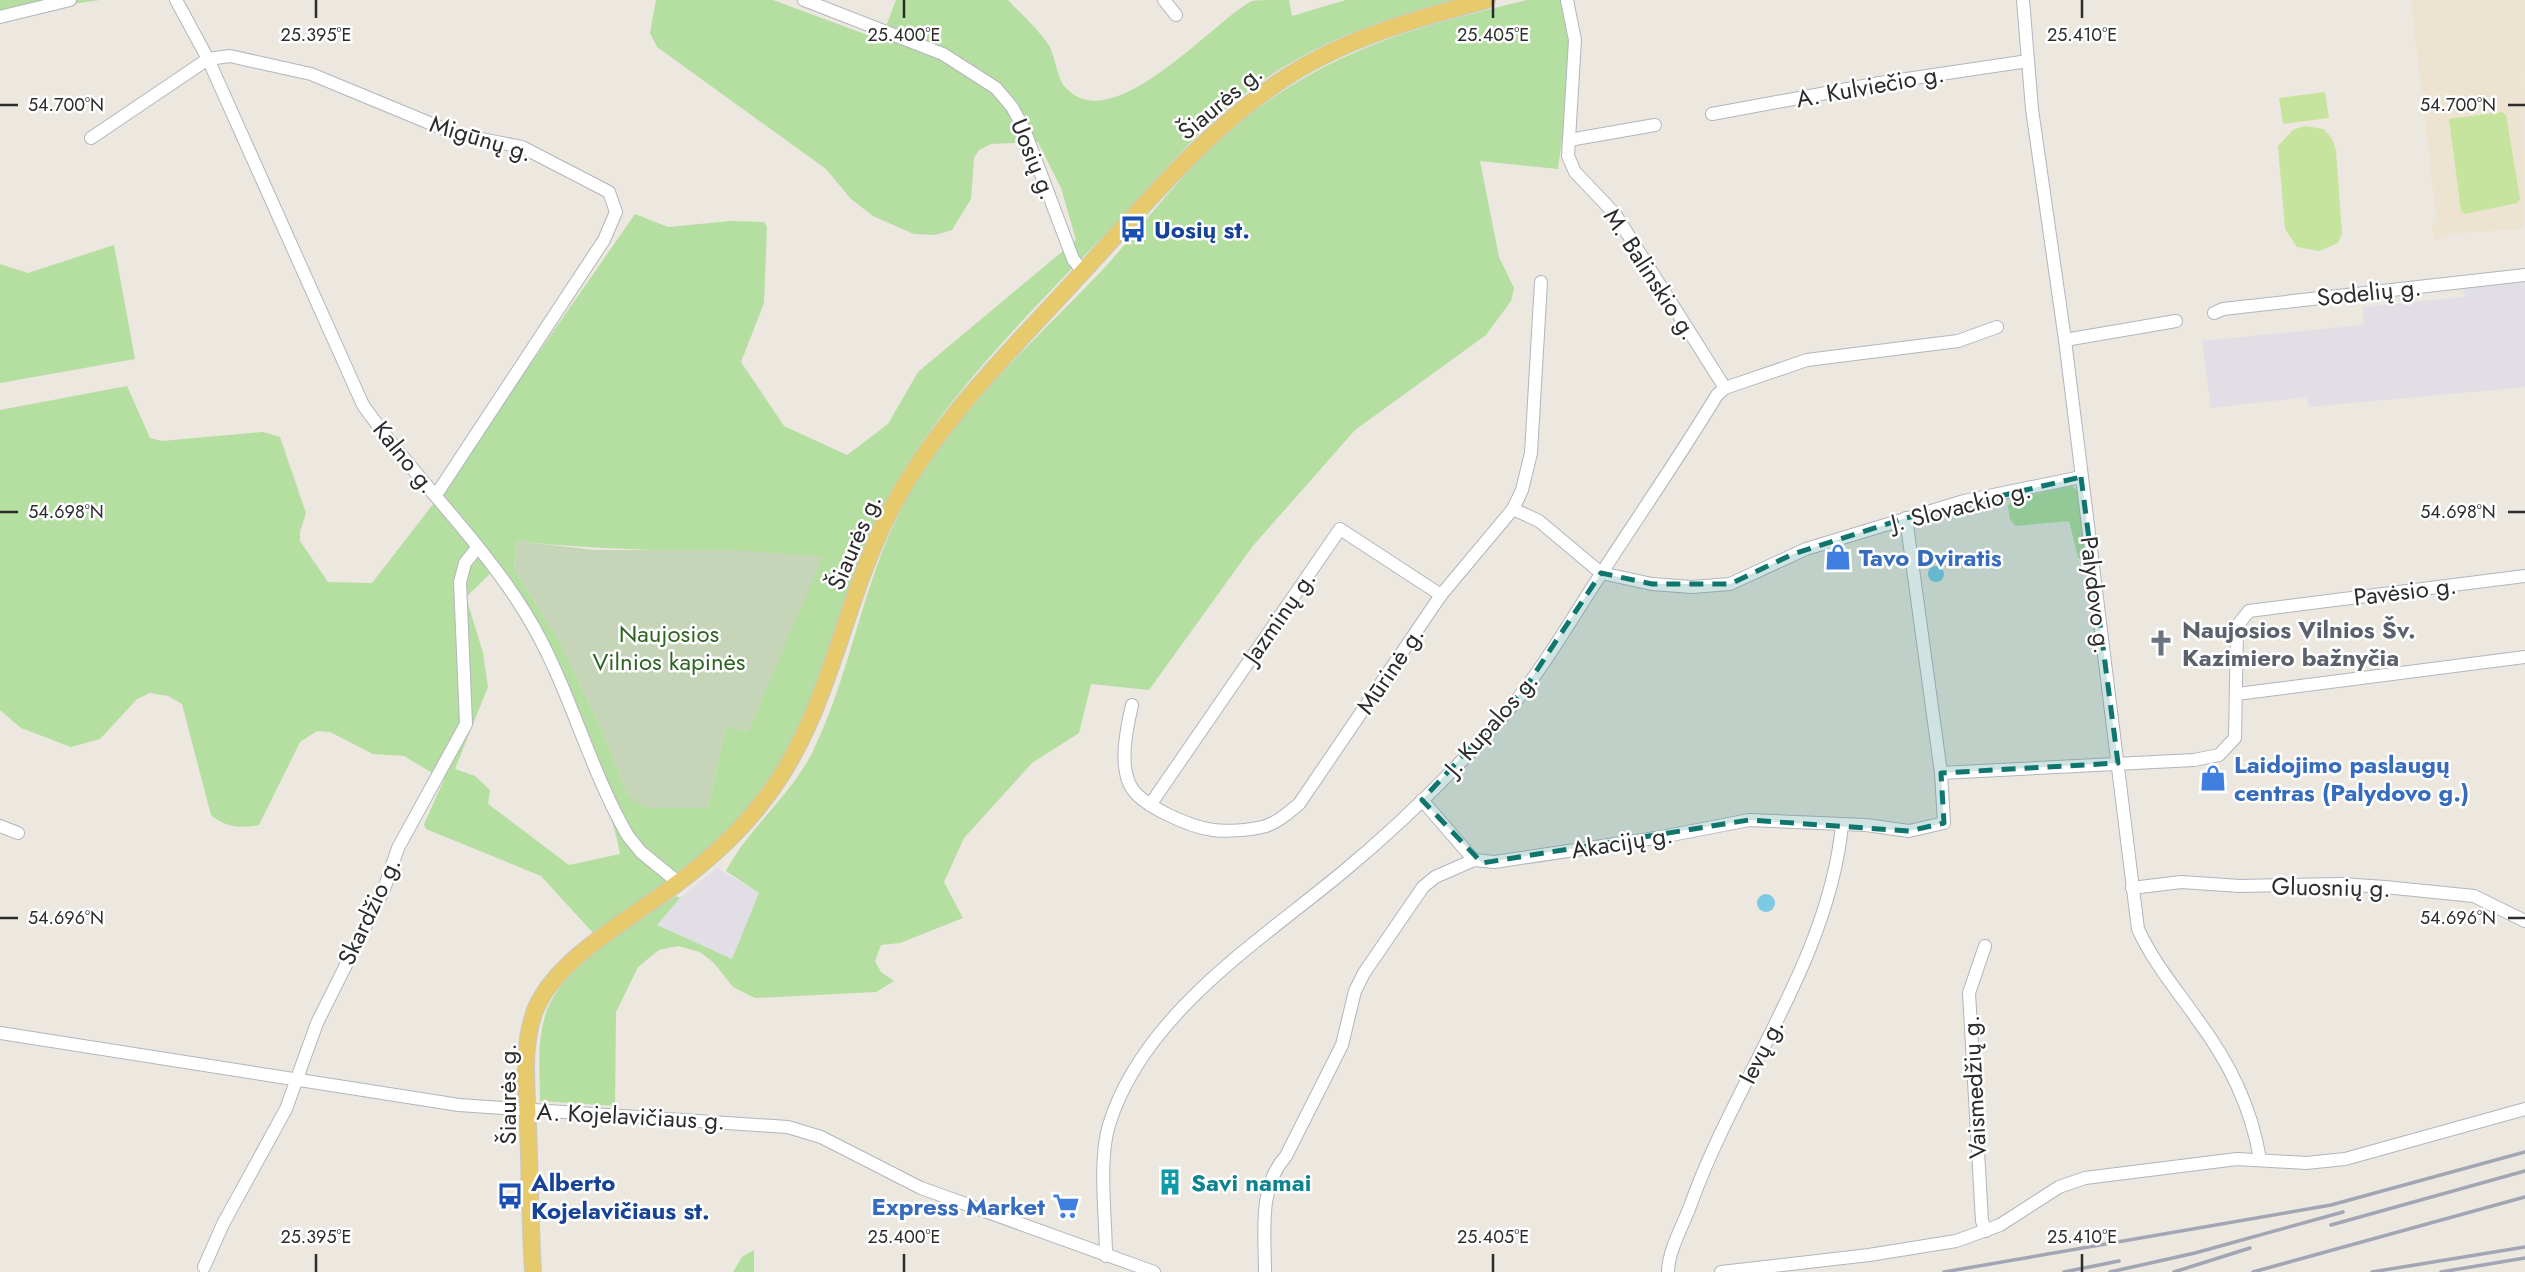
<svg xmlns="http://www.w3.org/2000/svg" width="2525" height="1272" font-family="Jost,sans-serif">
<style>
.industrial{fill:#e1dfe5}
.education{fill:#ece3d0}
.green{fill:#b5dea1;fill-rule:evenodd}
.cemetery{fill:#c6d5b8}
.pitch{fill:#c6e49d}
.water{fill:#7bc9e5}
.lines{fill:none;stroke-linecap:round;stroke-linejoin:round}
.minor-casing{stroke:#b3b5be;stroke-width:14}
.major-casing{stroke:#c8c8c8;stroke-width:18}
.minor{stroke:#fff;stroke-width:12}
.major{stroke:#e6ca6b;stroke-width:16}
.rail{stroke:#a2a5b4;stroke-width:3.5}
.marked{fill:#0f766e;fill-opacity:0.2;stroke:#0f766e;stroke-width:5;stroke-dasharray:14 9;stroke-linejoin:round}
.ticks{fill:none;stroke:#2c2c2c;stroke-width:2.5}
.labels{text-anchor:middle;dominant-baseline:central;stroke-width:5;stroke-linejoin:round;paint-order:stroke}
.street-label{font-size:24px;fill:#2c2c2c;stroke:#fff}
.transit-label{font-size:24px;font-weight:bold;fill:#164399;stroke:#fff;text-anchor:start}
.shop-label{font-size:24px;font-weight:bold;fill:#366cbe;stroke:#fff;text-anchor:start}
.worship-label{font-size:24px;font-weight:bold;fill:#5b616d;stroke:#fff;text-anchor:start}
.park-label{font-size:24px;fill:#2e6421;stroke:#fff}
.culture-label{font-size:24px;font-weight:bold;fill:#0d838f;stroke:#fff;text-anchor:start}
.ticks-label{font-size:18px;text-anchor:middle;fill:#2c2c2c;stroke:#fff;stroke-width:5;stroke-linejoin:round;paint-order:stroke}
</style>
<rect width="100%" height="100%" fill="#ece7df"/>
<g class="industrial">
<polygon points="2525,277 2525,387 2309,407 2307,397 2211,408 2202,341 2364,325 2363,307 2464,297 2463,284"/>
<polygon points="717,868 759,893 732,959 657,925 680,898"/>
</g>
<polygon class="education" points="2411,0 2525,0 2524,229 2457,233 2435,240 2432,224 2437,223"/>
<g class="green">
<polygon points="0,0 100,0 51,7 0,21"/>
<path d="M 656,0 L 773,0 L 881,40 L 896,0 L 1008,0 C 1021,14 1037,28 1048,44 C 1056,56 1056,78 1066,88 C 1113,139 1213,21 1252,1 C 1261,0 1279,0 1289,0 L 1292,16 L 1346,0 L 1455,0 C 1381,19 1313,43 1251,89 C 1200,127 1158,178 1115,224 C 1039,303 944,396 891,492 C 862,547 843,606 823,664 C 811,697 801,731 783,761 C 737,837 665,885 594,934 L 541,876 L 426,829 L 424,824 L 444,780 L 404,756 L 373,754 L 330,732 L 317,731 L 300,742 L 259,825 C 240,829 225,827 211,815 L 182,704 L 168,696 L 150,693 L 137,699 L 100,739 L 71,747 L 21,728 L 0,710 L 0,410 L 127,386 L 150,438 L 162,441 L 263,432 L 280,437 L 306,513 L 300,532 L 300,541 L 328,582 L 372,583 L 434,503 L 635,214 L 668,227 L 731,221 L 764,222 L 767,227 L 764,303 L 741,362 L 784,426 L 847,455 L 888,424 L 918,372 L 1076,240 L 1061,188 L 1038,142 L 991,144 L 979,150 L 974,158 L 971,199 L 952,230 L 935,235 L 914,234 L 873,216 L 851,199 L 826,169 L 657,47 L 650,33 ZM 517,541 C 619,553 720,549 822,557 L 748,731 L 726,727 L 708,808 L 628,796 L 607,742 L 561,644 L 514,569 ZM 491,573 C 533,633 558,686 585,753 C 599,787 614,818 620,854 L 569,865 L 488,804 L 490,790 L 475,776 L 455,769 L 488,687 L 483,653 L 466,597 Z"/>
<path d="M 1527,0 L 1561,0 L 1572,64 L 1558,169 L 1480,161 L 1499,257 L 1514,288 L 1511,301 L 1486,335 L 1355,430 L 1252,547 L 1149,690 L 1091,684 L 1079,733 L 1032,763 L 964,838 L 944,882 L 963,918 L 900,943 L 881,945 L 875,961 L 881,972 L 894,981 L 876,992 L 755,998 L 733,987 L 714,963 L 700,952 L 678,946 L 659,950 L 638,967 L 616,1012 L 615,1106 L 540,1101 C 540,1074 537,1046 544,1020 C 557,966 634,926 676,896 L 680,898 L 657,925 L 732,959 L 759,893 L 726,871 C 749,827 791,796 813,751 C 852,671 863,578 906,500 C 950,419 1022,352 1086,287 C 1130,243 1166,191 1211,148 C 1309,56 1401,30 1527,0 Z"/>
<polygon points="114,245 135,359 0,383 0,264 28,273"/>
<polygon points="2072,486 2078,492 2086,559 2082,561 2078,557 2069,521 2016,526 2010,520 2008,506 2012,499"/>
<polygon points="754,1250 754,1272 733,1272 742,1257"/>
</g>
<polygon class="cemetery" points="517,541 595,550 738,550 823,557 748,731 726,727 708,808 645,808 628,796 607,742 561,644 514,569"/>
<g class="pitch">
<polygon points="2325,92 2329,118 2283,124 2279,98"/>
<polygon points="2502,112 2506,115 2520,199 2517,203 2465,214 2461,211 2449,119"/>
<polygon points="2304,126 2324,129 2332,139 2336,150 2342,234 2338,243 2319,251 2297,247 2285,229 2278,146 2293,130"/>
</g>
<g class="water">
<circle cx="1936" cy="574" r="8"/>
<circle cx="1766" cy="903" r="9"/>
</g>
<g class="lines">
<g class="minor-casing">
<g id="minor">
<path d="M 176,0 L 208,59 L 363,405 C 414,478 480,539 526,614 C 569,684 587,765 628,836 L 641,852 L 679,883"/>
<polyline points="804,0 943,54 996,88 1012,107 1024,129 1073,259 1083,272"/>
<polyline points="1164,0 1176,15"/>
<polyline points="1567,0 1575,40 1568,156 1575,172 1615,214 1725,388"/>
<path d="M 2023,0 L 2032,109 L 2065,340 L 2138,929 C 2153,962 2176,989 2197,1019 C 2229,1062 2251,1106 2260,1159"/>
<polyline points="0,17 70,0"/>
<polyline points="1712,114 1880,83 2028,61"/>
<polyline points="91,138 208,59 230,56 311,74 456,134 522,147 609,192 616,212 604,240 436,495"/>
<polyline points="1569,140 1655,125"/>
<polyline points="2214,313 2223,309 2525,275"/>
<polyline points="2065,340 2176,321"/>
<polyline points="1513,509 1539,521 1601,573 1652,584 1692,587 1730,584 1806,549 1964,501 2081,477"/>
<polyline points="2237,694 2525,657"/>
<path d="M 1132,705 C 1127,727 1119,763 1130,785 C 1140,806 1191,827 1213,830 C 1227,832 1249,830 1262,827 C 1276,824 1288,813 1299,804 L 1441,595 L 1513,509 L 1522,490 L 1531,453 L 1541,282"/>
<polyline points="1941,773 2194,760 2219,755 2235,738 2237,626 2249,611 2525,576"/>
<polyline points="1422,800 1474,860"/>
<polyline points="1150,805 1340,529 1441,595"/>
<polyline points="0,826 18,833"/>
<polyline points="2132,888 2181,882 2240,886 2341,884 2385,887 2474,896 2525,921"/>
<polyline points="1985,946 1969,993 1982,1221 1986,1231"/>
<polyline points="0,1033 459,1105 788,1127 821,1137 921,1188 1154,1272"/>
<path d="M 1106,1256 C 1106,1218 1098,1161 1109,1125 C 1143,1014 1260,941 1344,871 C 1401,824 1456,769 1505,714 C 1542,671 1570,621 1601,574 C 1640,514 1680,456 1717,395 L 1725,388 L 1807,360 L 1958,341 L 1997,327"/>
<polyline points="204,1267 223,1224 286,1109 317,1023 384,889 398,848 466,724 460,582 465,563 477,548"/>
<path d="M 1265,1272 C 1265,1232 1258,1187 1286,1156 L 1342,1045 L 1355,991 L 1364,973 L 1423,887 L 1435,877 L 1474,860 L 1494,862 L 1656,838 L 1749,820 L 1866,825 L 1909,831 L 1944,823 L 1941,773 L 1906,518"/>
<path d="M 1668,1272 C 1668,1250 1685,1222 1692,1201 C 1737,1077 1829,959 1842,825"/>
<polyline points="1721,1272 1869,1255 1956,1241 2000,1225 2059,1187 2085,1178 2237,1159 2306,1163 2345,1159 2525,1109"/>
</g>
</g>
<g class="major-casing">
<path id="major" d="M 533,1272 C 530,1224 530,1175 528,1127 C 527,1088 521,1045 536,1008 C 558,957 632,918 675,885 C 709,860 741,831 767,796 C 828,715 841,613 884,523 C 931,427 1008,354 1079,276 C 1144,206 1207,128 1288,76 C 1349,37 1418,18 1487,0"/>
</g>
<use href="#minor" class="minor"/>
<use href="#major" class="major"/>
<g class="rail">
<polyline points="2331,1225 2525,1171"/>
<polyline points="1944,1272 2331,1205 2525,1152"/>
<polyline points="2064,1272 2119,1261"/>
<polyline points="2110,1272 2195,1253 2343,1212"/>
<polyline points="2174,1272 2250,1248"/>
<polyline points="2253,1272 2525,1197"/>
<polyline points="2372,1272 2525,1247"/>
<polyline points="2441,1272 2525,1258"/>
</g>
</g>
<path class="marked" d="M 2081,477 L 2118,763 L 1941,773 L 1944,823 L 1909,831 L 1749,820 L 1482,863 L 1422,800 L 1525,688 L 1601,573 L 1652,584 L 1730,584 L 1793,554 L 1906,518 Z"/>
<path class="ticks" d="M 316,0 L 316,18M 904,0 L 904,18M 1493,0 L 1493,18M 2082,0 L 2082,18M 0,105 L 18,105M 2508,105 L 2525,105M 0,512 L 18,512M 2508,512 L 2525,512M 0,918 L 18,918M 2508,918 L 2525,918M 316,1254 L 316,1272M 904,1254 L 904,1272M 1493,1254 L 1493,1272M 2082,1254 L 2082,1272"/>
<defs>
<g id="bus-bare" transform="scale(2.1)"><path d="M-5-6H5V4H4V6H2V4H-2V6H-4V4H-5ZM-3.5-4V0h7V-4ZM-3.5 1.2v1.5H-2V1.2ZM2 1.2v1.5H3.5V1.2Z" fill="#1a4fb4" stroke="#fff" stroke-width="2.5" paint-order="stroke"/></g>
<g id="shop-bare" transform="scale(2.1)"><path d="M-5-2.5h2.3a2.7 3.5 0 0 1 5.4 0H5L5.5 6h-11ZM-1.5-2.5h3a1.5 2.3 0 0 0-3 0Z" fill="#3f7fe0" stroke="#fff" stroke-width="2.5" paint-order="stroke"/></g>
<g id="church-bare" transform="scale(2.1)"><path d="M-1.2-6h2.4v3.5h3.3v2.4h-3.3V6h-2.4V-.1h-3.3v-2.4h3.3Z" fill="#6b7280" stroke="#fff" stroke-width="2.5" paint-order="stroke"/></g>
<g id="building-bare" transform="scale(2.1)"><path d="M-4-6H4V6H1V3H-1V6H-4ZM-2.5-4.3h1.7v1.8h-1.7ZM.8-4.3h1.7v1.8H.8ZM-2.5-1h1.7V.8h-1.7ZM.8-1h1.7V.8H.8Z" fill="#0f9aa8" stroke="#fff" stroke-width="2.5" paint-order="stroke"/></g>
<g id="supermarket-bare" transform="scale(2.1)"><path d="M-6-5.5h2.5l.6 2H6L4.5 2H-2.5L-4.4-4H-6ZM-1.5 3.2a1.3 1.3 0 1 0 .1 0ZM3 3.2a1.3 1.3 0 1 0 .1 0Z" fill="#3f7fe0" stroke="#fff" stroke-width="2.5" paint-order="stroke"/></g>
</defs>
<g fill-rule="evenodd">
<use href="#bus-bare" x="1133" y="229"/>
<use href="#shop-bare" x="1838" y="557"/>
<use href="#church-bare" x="2161" y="643"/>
<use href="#shop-bare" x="2213" y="778"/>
<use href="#building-bare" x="1170" y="1182"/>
<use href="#bus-bare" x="510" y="1196"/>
<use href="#supermarket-bare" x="1066" y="1206"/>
</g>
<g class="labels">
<g class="street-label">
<text transform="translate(1870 86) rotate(-10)">A. Kulviečio g.</text>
<text transform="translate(1220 102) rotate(-40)">Šiaurės g.</text>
<text transform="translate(481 138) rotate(17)">Migūnų g.</text>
<text transform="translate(1034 159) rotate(68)">Uosių g.</text>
<text transform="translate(1651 274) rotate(57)">M. Balinskio g.</text>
<text transform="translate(2369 292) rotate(-6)">Sodelių g.</text>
<text transform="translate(405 457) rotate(51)">Kalno g.</text>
<text transform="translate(1961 506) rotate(-14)">J. Slovackio g.</text>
<text transform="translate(854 542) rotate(-67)">Šiaurės g.</text>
<text transform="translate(2405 591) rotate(-7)">Pavėsio g.</text>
<text transform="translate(2096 595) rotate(83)">Palydovo g.</text>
<text transform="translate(1279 617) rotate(-55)">Jazminų g.</text>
<text transform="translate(1390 670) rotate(-56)">Mūrinė g.</text>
<text transform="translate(1491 724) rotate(-49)">J. Kupalos g.</text>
<text transform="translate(1622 842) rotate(-9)">Akacijų g.</text>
<text transform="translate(2331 887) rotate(1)">Gluosnių g.</text>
<text transform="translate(369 911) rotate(-65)">Skardžio g.</text>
<text transform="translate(1761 1051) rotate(-63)">Ievų g.</text>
<text transform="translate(1974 1087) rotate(-93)">Vaismedžių g.</text>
<text transform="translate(507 1094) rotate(-90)">Šiaurės g.</text>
<text transform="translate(631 1116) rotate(3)">A. Kojelavičiaus g.</text>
</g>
<g class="transit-label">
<text x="1154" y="229">Uosių st.</text>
<text x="531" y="1182">Alberto<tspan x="531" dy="28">Kojelavičiaus st.</tspan></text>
</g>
<g class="shop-label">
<text x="1859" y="557">Tavo Dviratis</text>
<text x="2234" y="764">Laidojimo paslaugų<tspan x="2234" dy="28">centras (Palydovo g.)</tspan></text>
<text x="1045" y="1206" text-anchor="end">Express Market</text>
</g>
<g class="worship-label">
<text x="2182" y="629">Naujosios Vilnios Šv.<tspan x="2182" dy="28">Kazimiero bažnyčia</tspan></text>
</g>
<g class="park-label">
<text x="669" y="633">Naujosios<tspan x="669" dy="28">Vilnios kapinės</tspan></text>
</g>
<g class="culture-label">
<text x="1191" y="1182">Savi namai</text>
</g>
</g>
<g class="ticks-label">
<text x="316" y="41">25.395°E</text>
<text x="904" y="41">25.400°E</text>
<text x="1493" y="41">25.405°E</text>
<text x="2082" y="41">25.410°E</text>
<text x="66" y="111">54.700°N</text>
<text x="2458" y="111">54.700°N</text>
<text x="66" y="518">54.698°N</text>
<text x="2458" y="518">54.698°N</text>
<text x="66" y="924">54.696°N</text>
<text x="2458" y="924">54.696°N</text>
<text x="316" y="1243">25.395°E</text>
<text x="904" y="1243">25.400°E</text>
<text x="1493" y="1243">25.405°E</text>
<text x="2082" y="1243">25.410°E</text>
</g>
</svg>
